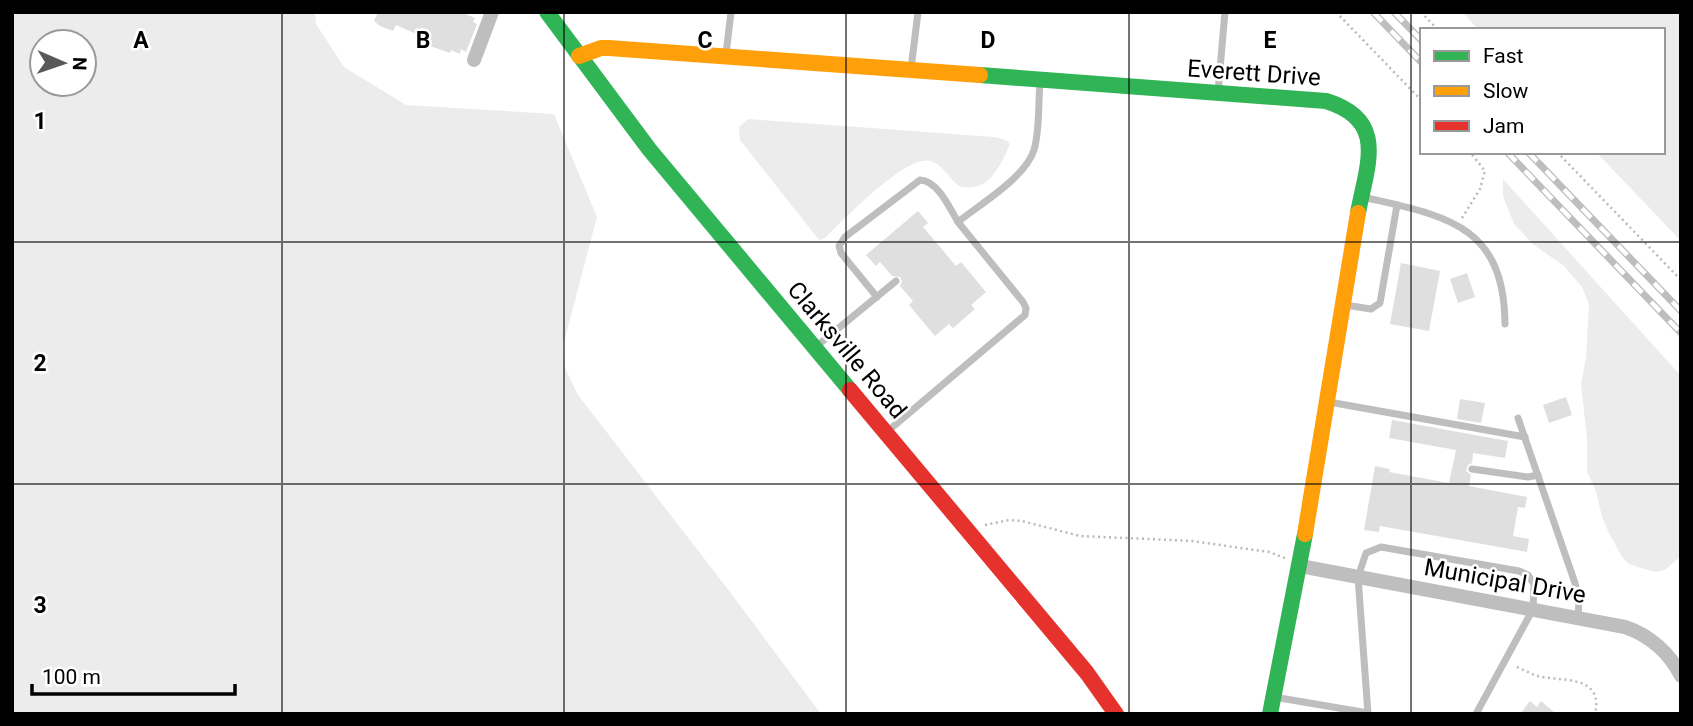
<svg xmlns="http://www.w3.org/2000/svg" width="1693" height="726" font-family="Roboto,sans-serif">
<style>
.green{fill:#ececec;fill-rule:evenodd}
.building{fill:#dfdfdf}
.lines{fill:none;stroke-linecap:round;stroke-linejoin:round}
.path{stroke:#b9b9b9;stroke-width:2.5;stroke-dasharray:2 3.5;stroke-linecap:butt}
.lane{stroke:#bebebe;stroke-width:7}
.street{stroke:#bebebe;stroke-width:14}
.fast{stroke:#30b455;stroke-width:16}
.slow{stroke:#ff9f0a;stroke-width:16}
.jam{stroke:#e5322d;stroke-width:16}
.rail-casing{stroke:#bebebe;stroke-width:7}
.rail{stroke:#fff;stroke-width:4.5;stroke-dasharray:13;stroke-linecap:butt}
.grid{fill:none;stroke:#000;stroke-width:2;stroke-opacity:0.55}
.labels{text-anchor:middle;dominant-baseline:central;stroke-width:5;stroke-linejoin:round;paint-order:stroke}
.street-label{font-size:24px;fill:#000;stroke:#fff}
.grid-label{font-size:23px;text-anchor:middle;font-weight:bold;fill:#000;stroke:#fff;stroke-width:5;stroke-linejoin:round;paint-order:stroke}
</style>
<rect width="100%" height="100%" fill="#fff"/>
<g class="green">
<path d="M 12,12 L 315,12 L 316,24 L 344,67 L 406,105 L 554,114 L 597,217 L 563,346 L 565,368 L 578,395 L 730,592 L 821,714 L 12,714 ZM 42,42 L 84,42 L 84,84 L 42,84 Z"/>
<polygon points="1462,12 1681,12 1681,241 1596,152 1663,152 1663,30 1479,30"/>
<path d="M 748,119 L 994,137 L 1006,140 L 1010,144 C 1000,167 988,194 959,186 C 950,179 941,163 930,161 C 905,155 844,220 825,238 L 819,240 L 740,140 L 739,127 Z"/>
<polygon points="1503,179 1681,376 1681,556 1665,570 1655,572 1638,567 1629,564 1622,557 1609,533 1602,517 1596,491 1587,472 1587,439 1581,384 1586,358 1589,304 1582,287 1564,266 1534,245 1514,224 1503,196"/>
</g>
<g class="building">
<polygon points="378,12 461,12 475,18 473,22 477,24 466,52 461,49 460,54 451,50 450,53 430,46 432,41 396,25 393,31 380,26 374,21"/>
<polygon points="918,211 928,223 923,227 956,266 961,262 986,292 971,305 975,309 953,328 949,324 935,336 909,305 913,301 900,286 902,281 900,277 892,276 880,262 876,266 866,255"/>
<polygon points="1401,263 1440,271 1429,331 1390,324"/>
<polygon points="1467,273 1475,297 1458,303 1450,279"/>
<polygon points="1566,397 1572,415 1549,423 1543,405"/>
<polygon points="1460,399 1485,403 1481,423 1457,419"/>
<polygon points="1392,420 1508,441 1505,458 1473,453 1472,463 1468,465 1466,471 1471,475 1469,486 1527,497 1525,508 1518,507 1513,536 1529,539 1527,552 1380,526 1379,532 1364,530 1375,466 1390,469 1389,472 1449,483 1456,450 1389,438"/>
<polygon points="1530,701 1537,707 1541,701 1556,714 1520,714"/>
</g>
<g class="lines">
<g class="path">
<polyline points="1336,12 1422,101"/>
<polyline points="1421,12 1438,30"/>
<polyline points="1557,152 1681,280"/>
<polyline points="1462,218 1480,189 1485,171 1470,152"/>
<polyline points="985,525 1009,520 1022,521 1080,536 1192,541 1269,552 1285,558"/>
<path d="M 1517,667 C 1524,670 1531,674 1538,676 C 1561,682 1604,674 1595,714"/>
</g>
<g class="lane">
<polyline points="726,54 731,12"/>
<polyline points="911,69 918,12"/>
<polyline points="1218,92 1225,12"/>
<path d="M 1363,197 C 1444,216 1504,223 1505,324"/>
<path d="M 877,297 L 841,253 L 839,246 L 845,237 L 920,180 C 938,181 949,207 958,222"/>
<polyline points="1345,305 1371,309 1380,303 1397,205"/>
<polyline points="818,345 896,281"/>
<polyline points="1329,402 1525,437"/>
<polyline points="1518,418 1575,583 1579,601 1578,617"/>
<path d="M 889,430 L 1025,315 L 1026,308 L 1023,302 L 958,222 C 980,204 1025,178 1034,150 C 1040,129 1038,105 1040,83"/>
<polyline points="1472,469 1528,477 1538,475"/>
<polyline points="1274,697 1368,713"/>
<polyline points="1368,714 1358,577 1366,553 1381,547 1519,571 1528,575 1534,584 1533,609 1476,714"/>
</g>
<g class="street">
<polyline points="474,60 492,12"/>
<path d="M 1300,566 L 1625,627 C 1649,635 1670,653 1681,676"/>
</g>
<g class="fast">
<polyline points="547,12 649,149 850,390"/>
<path d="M 980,75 L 1326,101 C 1388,120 1367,164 1358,213"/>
<polyline points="1270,714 1305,534"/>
</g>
<g class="slow">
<polyline points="579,56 601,48 609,48 980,75"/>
<polyline points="1305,534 1358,213"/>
</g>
<polyline class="jam" points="850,390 1087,673 1116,714"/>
<g class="rail-casing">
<g id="rail">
<polyline points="1373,12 1422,63"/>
<polyline points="1394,12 1422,41"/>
<polyline points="1507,152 1681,333"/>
<polyline points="1528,152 1681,311"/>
</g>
</g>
<use href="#rail" class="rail"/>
</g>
<path class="grid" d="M 282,12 L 282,714M 564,12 L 564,714M 846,12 L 846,714M 1129,12 L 1129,714M 1411,12 L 1411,714M 12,242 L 1681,242M 12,484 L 1681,484"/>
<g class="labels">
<g class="street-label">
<text transform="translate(1254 73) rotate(4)">Everett Drive</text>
<text transform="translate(847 350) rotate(50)">Clarksville Road</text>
<text transform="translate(1505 581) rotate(10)">Municipal Drive</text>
</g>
</g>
<g class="grid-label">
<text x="141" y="48">A</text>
<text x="423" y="48">B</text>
<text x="705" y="48">C</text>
<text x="988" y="48">D</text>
<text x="1270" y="48">E</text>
<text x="40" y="129">1</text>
<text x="40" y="371">2</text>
<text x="40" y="613">3</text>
</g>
<rect width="1693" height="726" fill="none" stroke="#000000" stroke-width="28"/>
<rect x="1420" y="28" width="245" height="126" fill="#ffffff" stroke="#999999" stroke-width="2"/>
<rect x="1434" y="51" width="35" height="10" fill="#30b455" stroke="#999999" stroke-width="2"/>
<text x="1483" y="63" font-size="21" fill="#000000">Fast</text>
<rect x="1434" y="86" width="35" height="10" fill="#ff9f0a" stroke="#999999" stroke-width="2"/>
<text x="1483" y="98" font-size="21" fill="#000000">Slow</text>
<rect x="1434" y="121" width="35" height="10" fill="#e5322d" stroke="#999999" stroke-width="2"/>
<text x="1483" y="133" font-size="21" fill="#000000">Jam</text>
<g transform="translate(63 63) rotate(92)"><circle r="33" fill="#ffffff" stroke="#999999" stroke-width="2"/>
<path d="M0-5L12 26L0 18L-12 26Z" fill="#595959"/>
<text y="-10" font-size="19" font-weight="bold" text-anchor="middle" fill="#000000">N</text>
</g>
<path d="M32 684v10h203v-10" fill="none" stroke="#000000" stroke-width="3.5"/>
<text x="42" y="684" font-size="21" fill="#000000" stroke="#ffffff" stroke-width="5" paint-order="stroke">100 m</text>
</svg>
